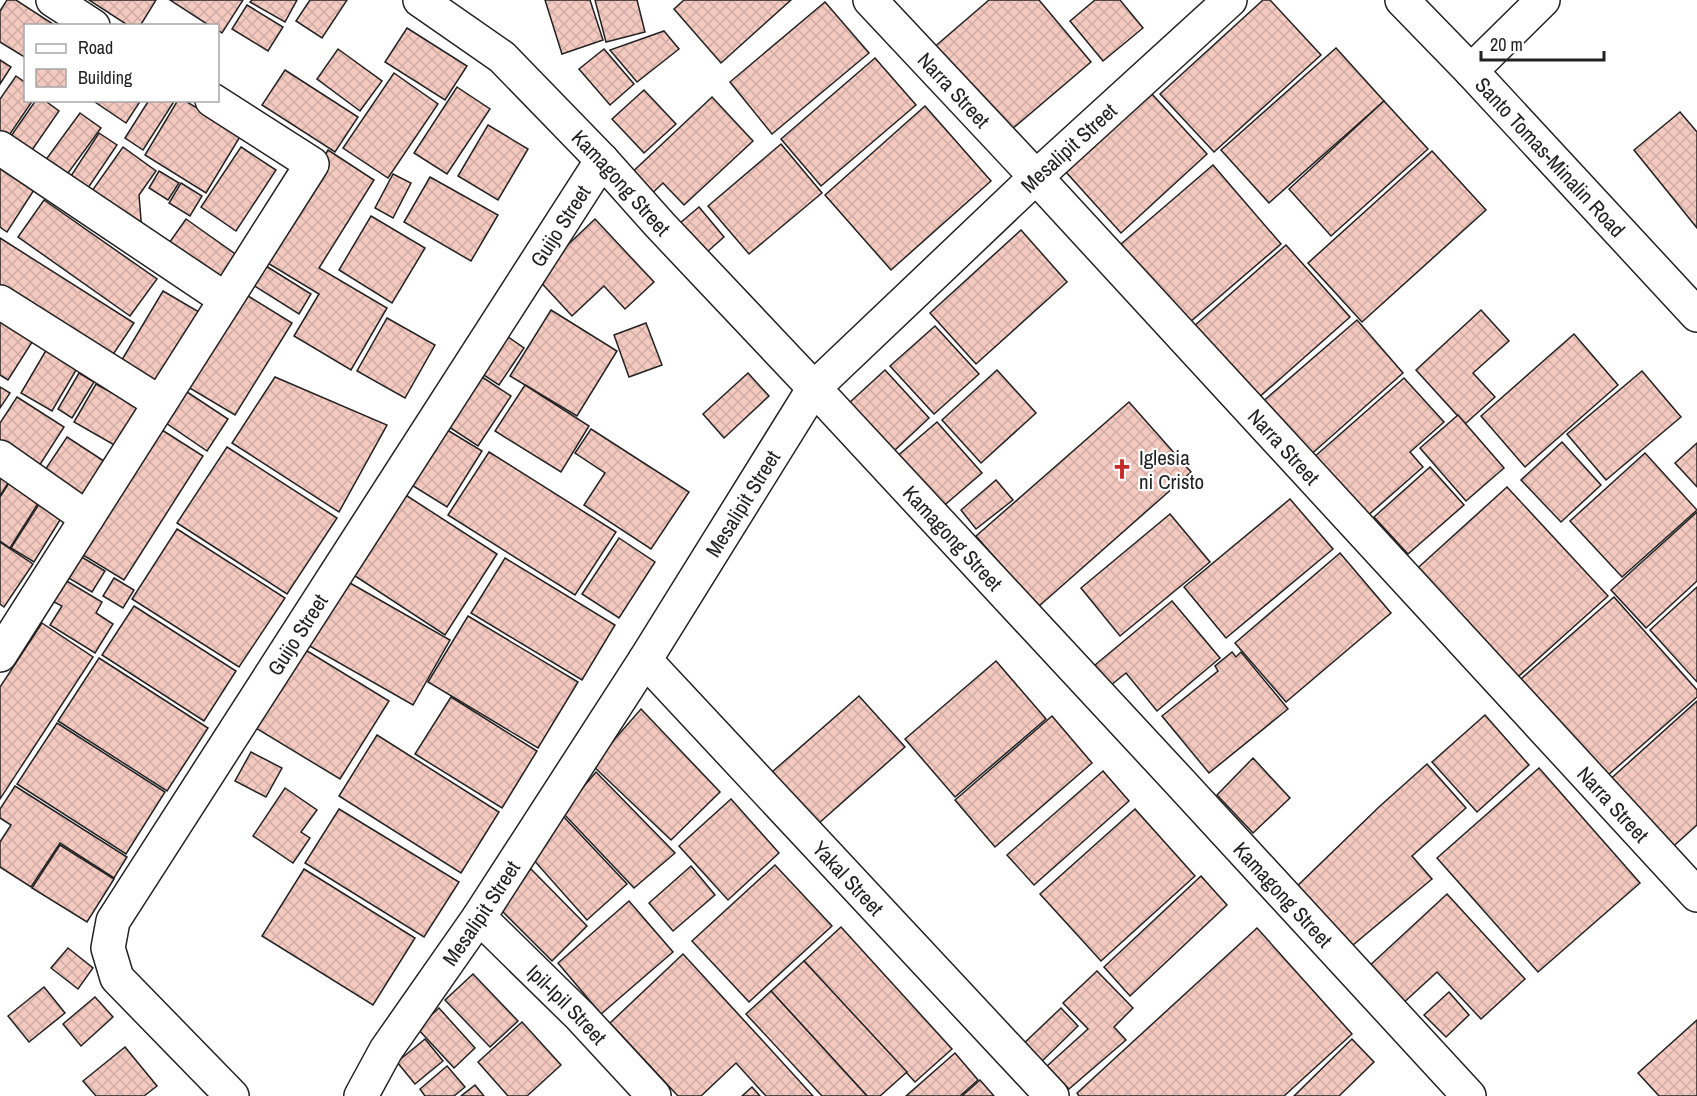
<svg xmlns="http://www.w3.org/2000/svg" width="1697" height="1096" font-family="'Archivo Narrow',sans-serif">
<style>
.building{fill:url(#building-cross-hatch);stroke:#222;stroke-width:1.5}
.lines{fill:none;stroke-linecap:round;stroke-linejoin:round}
.street-casing{stroke:#222;stroke-width:36}
.secondary-casing{stroke:#222;stroke-width:36}
.street{stroke:#fff;stroke-width:33}
.secondary{stroke:#fff;stroke-width:33}
.labels{text-anchor:middle;dominant-baseline:central;stroke-width:4.5;stroke-linejoin:round;paint-order:stroke}
.street-label{font-size:21px;fill:#222;stroke:#fff}
.poi-label{font-size:21px;fill:#222;stroke:#fff;text-anchor:start}
</style>
<defs>
<pattern id="building-cross-hatch" width="8" height="8" patternUnits="userSpaceOnUse" patternTransform="scale(1.5)"><rect width="8" height="8" fill="#f3c9c0"/><path d="M0 0l8 8M0 8l8-8" fill="none" stroke="#d0aca5"/></pattern>
</defs>
<rect width="100%" height="100%" fill="#fff"/>
<g class="building">
<polygon points="7,0 16,0 56,26 26,26 26,58 0,42 0,11"/>
<polygon points="89,0 156,0 140,26 129,26"/>
<polygon points="170,0 243,0 222,33 218,30 218,26 210,26"/>
<polygon points="252,0 297,0 285,22 250,2"/>
<polygon points="310,0 347,0 322,38 296,21"/>
<polygon points="545,0 590,0 603,40 562,54"/>
<polygon points="595,0 637,0 645,32 606,42"/>
<polygon points="684,0 791,0 721,63 674,9"/>
<polygon points="989,0 1039,0 1091,62 1005,135 932,49"/>
<polygon points="1095,0 1120,0 1143,28 1103,61 1070,21"/>
<polygon points="1263,0 1270,0 1321,55 1214,152 1160,94"/>
<polygon points="825,2 869,53 772,134 730,82"/>
<polygon points="247,5 283,27 268,51 232,29"/>
<polygon points="407,28 467,66 445,100 385,62"/>
<polygon points="664,31 679,49 637,82 610,50"/>
<polygon points="1336,48 1384,101 1269,203 1221,150"/>
<polygon points="338,49 382,81 360,111 317,79"/>
<polygon points="604,49 634,84 610,105 579,69"/>
<polygon points="875,58 916,105 821,186 781,139"/>
<polygon points="0,60 11,67 0,84"/>
<polygon points="285,70 358,117 335,152 262,105"/>
<polygon points="394,73 438,104 388,178 343,148"/>
<polygon points="16,76 26,83 26,100 33,100 8,137 0,131 0,99"/>
<polygon points="457,87 490,109 447,174 414,153"/>
<polygon points="644,90 676,124 644,153 612,119"/>
<polygon points="1151,93 1207,154 1121,233 1065,171"/>
<polygon points="712,97 753,141 684,205 663,183 645,200 625,179"/>
<polygon points="36,100 44,100 59,111 30,153 9,139"/>
<polygon points="92,100 141,100 126,123"/>
<polygon points="149,100 175,100 143,150 125,138"/>
<polygon points="178,100 184,100 241,135 206,193 145,155"/>
<polygon points="1384,101 1428,149 1331,236 1289,189"/>
<polygon points="925,106 991,181 891,270 825,195"/>
<polygon points="1680,112 1697,132 1697,228 1634,150"/>
<polygon points="80,113 101,128 63,180 42,165"/>
<polygon points="488,125 528,149 498,200 458,176"/>
<polygon points="99,133 117,145 84,194 67,182"/>
<polygon points="781,144 822,193 749,254 708,206"/>
<polygon points="123,147 156,171 139,195 142,232 87,198"/>
<polygon points="241,147 276,170 236,231 201,207"/>
<polygon points="328,150 374,180 319,268 387,308 351,370 294,336 319,294 261,259"/>
<polygon points="1432,151 1486,210 1362,322 1308,263"/>
<polygon points="1213,165 1281,244 1189,323 1121,244"/>
<polygon points="0,168 34,190 7,232 0,227"/>
<polygon points="159,171 179,183 168,200 149,188"/>
<polygon points="393,174 411,183 393,218 375,208"/>
<polygon points="430,177 498,215 471,261 404,222"/>
<polygon points="181,183 202,196 190,216 169,203"/>
<polygon points="44,200 157,279 130,316 18,237"/>
<polygon points="699,207 724,237 706,253 680,223"/>
<polygon points="371,216 425,248 392,303 339,270"/>
<polygon points="186,219 241,258 223,284 167,246"/>
<polygon points="595,219 654,282 625,309 604,286 572,316 535,276"/>
<polygon points="1021,230 1067,282 976,364 930,313"/>
<polygon points="0,238 134,323 110,359 0,290"/>
<polygon points="1286,245 1350,317 1256,400 1193,327"/>
<polygon points="266,266 311,294 299,314 253,285"/>
<polygon points="163,291 199,312 153,390 117,368"/>
<polygon points="245,294 292,323 235,415 188,387"/>
<polygon points="551,310 617,351 577,416 510,376"/>
<polygon points="1481,310 1509,341 1473,373 1495,397 1465,424 1416,370"/>
<polygon points="0,317 34,339 8,380 0,375"/>
<polygon points="387,318 435,345 405,398 357,371"/>
<polygon points="1357,320 1403,373 1307,458 1260,404"/>
<polygon points="646,323 662,365 629,377 614,335"/>
<polygon points="935,326 979,374 934,414 890,366"/>
<polygon points="501,332 524,348 499,385 476,370"/>
<polygon points="1574,334 1618,385 1525,467 1481,416"/>
<polygon points="48,347 79,365 52,411 21,393"/>
<polygon points="885,370 929,418 893,452 849,403"/>
<polygon points="997,370 1036,413 981,463 942,420"/>
<polygon points="1642,371 1681,417 1606,480 1567,434"/>
<polygon points="79,373 94,382 72,418 58,409"/>
<polygon points="476,373 511,396 478,446 443,423"/>
<polygon points="748,373 769,396 724,438 703,414"/>
<polygon points="275,377 387,425 339,512 232,443"/>
<polygon points="1404,378 1444,422 1410,452 1423,467 1365,518 1313,458"/>
<polygon points="96,384 138,407 116,446 74,422"/>
<polygon points="525,385 589,426 561,472 495,431"/>
<polygon points="0,387 10,393 0,408"/>
<polygon points="184,390 228,419 207,451 163,421"/>
<polygon points="17,397 64,427 34,474 0,452 0,423"/>
<polygon points="1129,402 1191,472 1038,607 976,536"/>
<polygon points="1458,415 1504,468 1466,501 1420,448"/>
<polygon points="937,422 982,473 940,509 895,458"/>
<polygon points="444,428 482,451 447,507 410,484"/>
<polygon points="591,429 689,492 651,549 584,505 605,473 575,453"/>
<polygon points="162,430 203,456 124,580 83,555"/>
<polygon points="67,437 110,465 83,507 39,479"/>
<polygon points="1562,442 1601,485 1561,522 1521,480"/>
<polygon points="1697,443 1697,487 1675,463"/>
<polygon points="227,447 337,518 287,594 177,523"/>
<polygon points="489,452 616,532 575,595 448,515"/>
<polygon points="1645,453 1697,510 1622,577 1570,521"/>
<polygon points="1430,467 1464,505 1408,554 1374,517"/>
<polygon points="0,469 12,477 0,496"/>
<polygon points="12,478 42,497 10,548 0,541 0,497"/>
<polygon points="996,480 1013,500 976,529 961,510"/>
<polygon points="1507,487 1608,596 1510,684 1410,575"/>
<polygon points="401,492 497,554 445,635 349,572"/>
<polygon points="43,498 65,512 34,562 11,548"/>
<polygon points="1290,499 1333,549 1226,638 1184,587"/>
<polygon points="1697,512 1697,581 1646,628 1611,590"/>
<polygon points="1170,514 1210,562 1120,636 1081,588"/>
<polygon points="177,529 285,598 239,667 132,599"/>
<polygon points="619,538 655,562 619,618 582,594"/>
<polygon points="0,542 33,564 4,607 0,604"/>
<polygon points="1340,553 1391,613 1286,702 1235,643"/>
<polygon points="80,556 105,571 92,592 67,577"/>
<polygon points="505,558 615,625 582,680 471,613"/>
<polygon points="114,578 134,590 123,608 103,596"/>
<polygon points="343,579 450,640 413,705 306,644"/>
<polygon points="65,580 102,602 96,613 113,624 95,653 50,625 62,606 52,601"/>
<polygon points="1697,587 1697,682 1650,630"/>
<polygon points="1614,597 1697,690 1697,697 1599,783 1513,686"/>
<polygon points="1172,601 1220,658 1157,711 1126,673 1111,685 1095,665"/>
<polygon points="134,606 236,671 204,721 102,655"/>
<polygon points="468,616 578,682 538,748 428,682"/>
<polygon points="42,623 93,657 0,799 0,687"/>
<polygon points="299,646 389,701 340,779 251,725"/>
<polygon points="1232,652 1236,657 1241,652 1288,709 1209,773 1162,716 1218,671 1215,666"/>
<polygon points="99,658 208,728 167,791 58,721"/>
<polygon points="996,661 1046,719 955,797 905,739"/>
<polygon points="859,696 905,747 810,831 764,779"/>
<polygon points="451,697 537,751 502,808 415,754"/>
<polygon points="1697,701 1697,825 1667,852 1606,783"/>
<polygon points="641,709 720,792 671,840 592,765"/>
<polygon points="1485,715 1529,765 1477,812 1432,762"/>
<polygon points="1052,716 1092,763 995,847 955,800"/>
<polygon points="57,723 165,792 126,854 17,784"/>
<polygon points="377,735 499,812 461,873 339,796"/>
<polygon points="251,752 282,768 266,797 235,781"/>
<polygon points="1253,758 1290,798 1253,833 1217,795"/>
<polygon points="1427,764 1466,808 1412,856 1432,879 1347,950 1291,892 1380,806"/>
<polygon points="1539,768 1640,883 1538,972 1437,858"/>
<polygon points="1103,771 1129,801 1034,885 1007,855"/>
<polygon points="596,772 675,853 634,888 562,812"/>
<polygon points="15,786 127,857 114,878 60,843 31,887 0,867 0,842 11,825 0,818 0,809"/>
<polygon points="285,788 317,810 301,832 310,838 293,863 253,836"/>
<polygon points="731,799 779,853 728,900 679,846"/>
<polygon points="339,809 459,882 424,937 305,863"/>
<polygon points="1135,809 1195,876 1101,961 1040,894"/>
<polygon points="562,815 627,884 587,920 531,857"/>
<polygon points="60,845 114,879 87,922 32,888"/>
<polygon points="775,865 832,926 749,1002 692,941"/>
<polygon points="691,866 715,895 673,931 649,903"/>
<polygon points="304,869 415,938 373,1005 262,936"/>
<polygon points="531,869 587,926 552,961 495,904"/>
<polygon points="1201,876 1227,905 1130,996 1104,967"/>
<polygon points="1447,894 1525,979 1481,1019 1437,972 1400,1006 1366,969"/>
<polygon points="629,901 673,952 601,1014 558,963"/>
<polygon points="841,927 952,1049 915,1082 804,961"/>
<polygon points="1257,928 1352,1034 1284,1096 1079,1096 1077,1093"/>
<polygon points="68,948 93,968 78,989 51,968"/>
<polygon points="683,954 762,1040 813,1096 766,1096 736,1063 701,1096 678,1096 610,1023"/>
<polygon points="804,961 907,1072 880,1096 867,1096 771,991"/>
<polygon points="1097,971 1133,1008 1114,1027 1126,1040 1069,1089 1047,1066 1088,1029 1063,1003"/>
<polygon points="473,974 518,1021 490,1047 445,1000"/>
<polygon points="44,987 65,1013 29,1042 8,1016"/>
<polygon points="771,991 867,1096 822,1096 746,1014"/>
<polygon points="1449,992 1469,1015 1446,1037 1424,1015"/>
<polygon points="95,997 113,1017 81,1046 63,1024"/>
<polygon points="439,1008 475,1048 454,1068 417,1028"/>
<polygon points="1061,1008 1078,1026 1036,1067 1019,1048"/>
<polygon points="1697,1020 1697,1096 1659,1096 1638,1073"/>
<polygon points="522,1022 561,1065 527,1096 508,1096 478,1062"/>
<polygon points="425,1039 443,1061 415,1084 397,1062"/>
<polygon points="1352,1039 1374,1062 1339,1096 1294,1096"/>
<polygon points="125,1047 157,1086 144,1096 96,1096 83,1081"/>
<polygon points="955,1053 978,1080 960,1096 906,1096"/>
<polygon points="447,1066 465,1087 454,1096 425,1096 420,1089"/>
<polygon points="980,1080 994,1096 962,1096"/>
<polygon points="475,1085 484,1096 461,1096"/>
<polygon points="752,1087 760,1096 742,1096"/>
</g>
<g class="lines">
<g class="street-casing">
<g id="street">
<polyline points="53,0 93,26"/>
<path id="s1" d="M 420,0 L 502,57 L 602,160 L 660,225 L 814,388 L 1178,780 L 1469,1096"/>
<path id="s2" d="M 870,0 L 1036,177 L 1697,895"/>
<polyline points="1471,71 1543,0"/>
<polyline points="0,148 225,299"/>
<polyline points="0,302 160,403"/>
<polyline points="0,457 87,518"/>
<polyline points="0,655 312,164 212,100"/>
<path id="s3" d="M 645,660 L 1052,1096"/>
<path id="s4" d="M 479,917 L 580,1016 L 654,1096"/>
<path id="s5" d="M 232,1096 L 117,978 L 108,948 L 113,921 L 602,160"/>
<path id="s6" d="M 361,1096 L 386,1050 L 479,917 L 645,660 L 814,388 L 1036,177 L 1230,0"/>
</g>
</g>
<g class="secondary-casing">
<g id="secondary">
<path id="s7" d="M 1402,0 L 1471,71 L 1697,315"/>
</g>
</g>
<use href="#street" class="street"/>
<use href="#secondary" class="secondary"/>
</g>
<defs>
<g id="church-bare" transform="scale(1.62)"><path d="M-1.2-6h2.4v3.5h3.3v2.4h-3.3V6h-2.4V-.1h-3.3v-2.4h3.3Z" fill="#c62828" stroke="#fff" stroke-width="2.5" paint-order="stroke"/></g>
</defs>
<g fill-rule="evenodd">
<use href="#church-bare" x="1122" y="469"/>
</g>
<g class="labels">
<g class="street-label">
<text stroke="none"><textPath href="#s2" startOffset="123">Narra Street</textPath></text>
<text stroke="none"><textPath href="#s6" startOffset="1191">Mesalipit Street</textPath></text>
<text stroke="none"><textPath href="#s7" startOffset="216">Santo Tomas-Minalin Road</textPath></text>
<text stroke="none"><textPath href="#s1" startOffset="273">Kamagong Street</textPath></text>
<text stroke="none"><textPath href="#s5" startOffset="1050">Guijo Street</textPath></text>
<text stroke="none"><textPath href="#s2" startOffset="609">Narra Street</textPath></text>
<text stroke="none"><textPath href="#s6" startOffset="705">Mesalipit Street</textPath></text>
<text stroke="none"><textPath href="#s1" startOffset="759">Kamagong Street</textPath></text>
<text stroke="none"><textPath href="#s5" startOffset="564">Guijo Street</textPath></text>
<text stroke="none"><textPath href="#s2" startOffset="1095">Narra Street</textPath></text>
<text stroke="none"><textPath href="#s3" startOffset="298">Yakal Street</textPath></text>
<text stroke="none"><textPath href="#s1" startOffset="1245">Kamagong Street</textPath></text>
<text stroke="none"><textPath href="#s6" startOffset="219">Mesalipit Street</textPath></text>
<text stroke="none"><textPath href="#s4" startOffset="124">Ipil-Ipil Street</textPath></text>
</g>
<g class="poi-label">
<text x="1139" y="457">Iglesia<tspan x="1139" dy="24">ni Cristo</tspan></text>
</g>
</g>
<rect x="24" y="24" width="195" height="78" fill="#ffffff" stroke="#a7a7a7" stroke-width="1.5"/>
<rect x="36" y="44" width="30" height="9" fill="#ffffff" stroke="#a7a7a7" stroke-width="1.5"/>
<text x="78" y="54" font-size="18" fill="#222222">Road</text>
<rect x="36" y="69" width="30" height="18" fill="url(#building-cross-hatch)" stroke="#a7a7a7" stroke-width="1.5"/>
<text x="78" y="84" font-size="18" fill="#222222">Building</text>
<path d="M1481 51v9h123v-9" fill="none" stroke="#222222" stroke-width="3"/>
<text x="1490" y="51" font-size="18" fill="#222222" stroke="#ffffff" stroke-width="4.5" paint-order="stroke">20 m</text>
</svg>
